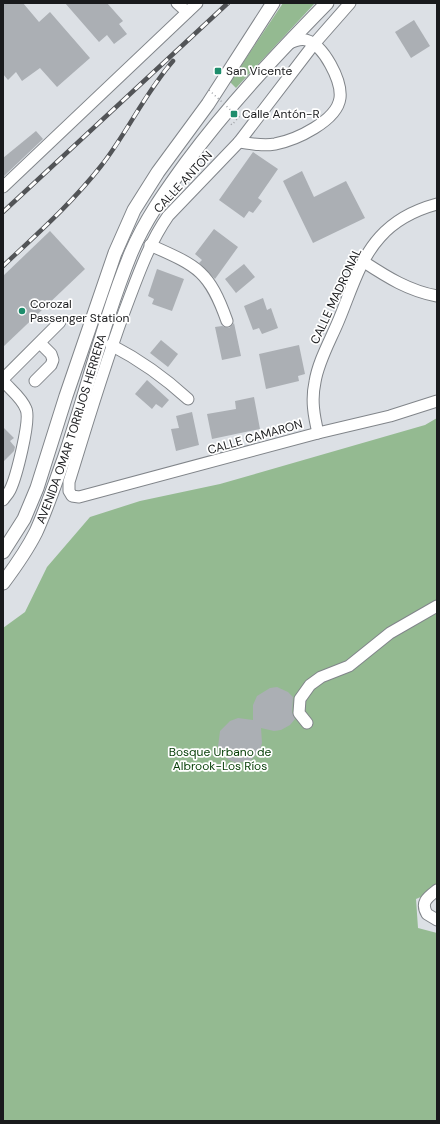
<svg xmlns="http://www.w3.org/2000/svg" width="440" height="1124" font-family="'DM Sans',sans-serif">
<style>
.forest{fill:#94ba91}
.building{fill:#abafb4}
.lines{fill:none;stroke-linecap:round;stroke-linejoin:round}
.minor-casing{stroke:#81858a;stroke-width:13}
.major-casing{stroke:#81858a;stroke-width:15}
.path{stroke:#9fa2a6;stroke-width:1.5;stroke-dasharray:1 3;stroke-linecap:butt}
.minor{stroke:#fff;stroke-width:11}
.major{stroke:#fff;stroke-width:13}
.rail-casing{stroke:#525457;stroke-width:4.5}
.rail{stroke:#fff;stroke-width:3;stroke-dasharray:9;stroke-linecap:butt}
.path-bridge{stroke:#9fa2a6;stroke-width:1.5;stroke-dasharray:1 3;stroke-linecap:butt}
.poi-dot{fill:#1e8d6c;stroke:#fff;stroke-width:1.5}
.labels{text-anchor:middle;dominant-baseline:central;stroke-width:3.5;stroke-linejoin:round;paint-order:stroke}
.poi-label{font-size:12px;fill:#191a1c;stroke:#fff;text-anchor:start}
.street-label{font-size:12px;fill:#191a1c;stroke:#fff}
.park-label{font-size:12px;fill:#033c04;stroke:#fff}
</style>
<rect width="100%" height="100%" fill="#dce0e5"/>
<g class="forest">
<polygon points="283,3 315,3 236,88 230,82"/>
<polygon points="437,418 437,890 416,899 418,928 437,933 437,1121 3,1121 3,628 25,612 47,567 90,517 140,501 220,484 425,425"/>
</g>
<g class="building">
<polygon points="3,3 23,3 39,22 50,12 90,58 57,87 40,68 22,81 16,72 8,80 3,74"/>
<polygon points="65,3 107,3 123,21 119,24 127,34 114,44 107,35 99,42"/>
<polygon points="414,20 430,46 411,58 395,32"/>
<polygon points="36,131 43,139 3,177 3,158"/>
<polygon points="253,152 278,169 258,198 262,201 253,213 249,211 244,218 219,200"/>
<polygon points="302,171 314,197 346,181 365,218 313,243 283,181"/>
<polygon points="214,229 238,247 215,279 199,263 202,260 195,254"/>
<polygon points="50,231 85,269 3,347 3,276"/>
<polygon points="244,264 255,277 236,293 225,279"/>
<polygon points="157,269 184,279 172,311 152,304 154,299 148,296"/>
<polygon points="263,298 267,310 271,308 278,328 262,334 259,328 253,330 244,306"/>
<polygon points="234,323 241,356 222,360 215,327 222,326 229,328"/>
<polygon points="161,340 178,354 168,367 150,353"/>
<polygon points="299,345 305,374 298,376 299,381 266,389 259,354"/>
<polygon points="147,380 169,400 162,408 156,404 152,409 135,394"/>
<polygon points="254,397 260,429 212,439 207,414 236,409 235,401"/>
<polygon points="192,412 199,445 176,451 171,429 179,428 176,416"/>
<polygon points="3,427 14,438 10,441 15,447 14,451 3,462"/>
<polygon points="277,687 288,692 293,697 292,712 295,719 290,725 281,730 274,731 261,728 262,743 260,750 250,761 236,763 229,760 223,755 218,747 220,731 230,721 238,718 253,720 253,705 257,696 270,688"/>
</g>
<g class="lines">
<g class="minor-casing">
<g id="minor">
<polyline points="177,3 187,12"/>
<path d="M 350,3 L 314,44 L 239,142 L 168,216 C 150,242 140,270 129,299 C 106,359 88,421 69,482 L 69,491 L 72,496 L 79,497 L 318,433 L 390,416 L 437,401"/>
<path d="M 239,142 C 252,144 263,146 275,144 C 296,140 337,121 340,98 C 342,81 324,45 306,40 C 299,38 292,42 286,45"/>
<polyline points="3,187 197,3"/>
<path d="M 150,245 C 197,266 209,270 227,321"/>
<path d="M 364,262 C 387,277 409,291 437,296"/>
<path d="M 111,345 C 140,360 164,377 188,399"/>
<polyline points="3,379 60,322"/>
<path d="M 3,381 C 11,390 22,398 26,409 C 31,420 16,478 10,490 C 8,494 5,497 3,500"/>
<polyline points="35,381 51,365 53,360 51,354 40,343"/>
<path d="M 318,433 C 314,416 311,400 315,382 C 318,362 330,341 338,322 C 350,294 359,260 380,237 C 395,220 415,210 437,204"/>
<polyline points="307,723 299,713 300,699 310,685 321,677 349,666 390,633 437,606"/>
<path d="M 437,890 C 428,897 420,902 427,914 L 437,920"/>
</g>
</g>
<g class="major-casing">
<g id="major">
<polyline points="3,552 24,519 37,488 66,396 115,253 134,210 158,172 208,104 273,3"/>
<path id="s1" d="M 3,583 C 15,567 27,550 36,532 C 47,508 55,483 64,459 C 87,391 104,319 131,253 C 145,220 165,192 186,163 C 228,106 277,54 327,3"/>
</g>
</g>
<polyline class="path" points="231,124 232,125 243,112 242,111"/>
<use href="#minor" class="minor"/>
<use href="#major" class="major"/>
<g class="rail-casing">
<g id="rail">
<polyline points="3,212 228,3"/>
<path d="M 3,266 C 37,234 72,203 101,166 C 127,133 145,93 173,61"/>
</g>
</g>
<use href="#rail" class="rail"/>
<polyline class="path-bridge" points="209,90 237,116"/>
</g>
<g class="poi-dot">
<rect x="214" y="67" width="8" height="8" rx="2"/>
<rect x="230" y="110" width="8" height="8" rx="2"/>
<circle cx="22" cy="311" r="4"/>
</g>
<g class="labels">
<g class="poi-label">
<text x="226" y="71">San Vicente</text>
<text x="242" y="114">Calle Antón-R</text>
<text x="30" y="304">Corozal<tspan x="30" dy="14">Passenger Station</tspan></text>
</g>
<g class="street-label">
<text transform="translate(183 182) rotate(-47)">CALLE ANTON</text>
<text transform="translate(336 296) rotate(-65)">CALLE MADRONAL</text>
<text stroke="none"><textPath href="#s1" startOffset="170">AVENIDA OMAR TORRIJOS HERRERA</textPath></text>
<text transform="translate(255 437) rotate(-16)">CALLE CAMARON</text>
</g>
<g class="park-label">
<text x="220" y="752">Bosque Urbano de<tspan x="220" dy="14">Albrook-Los Ríos</tspan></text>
</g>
</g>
<rect width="440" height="1124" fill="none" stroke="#191a1c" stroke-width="8"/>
</svg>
